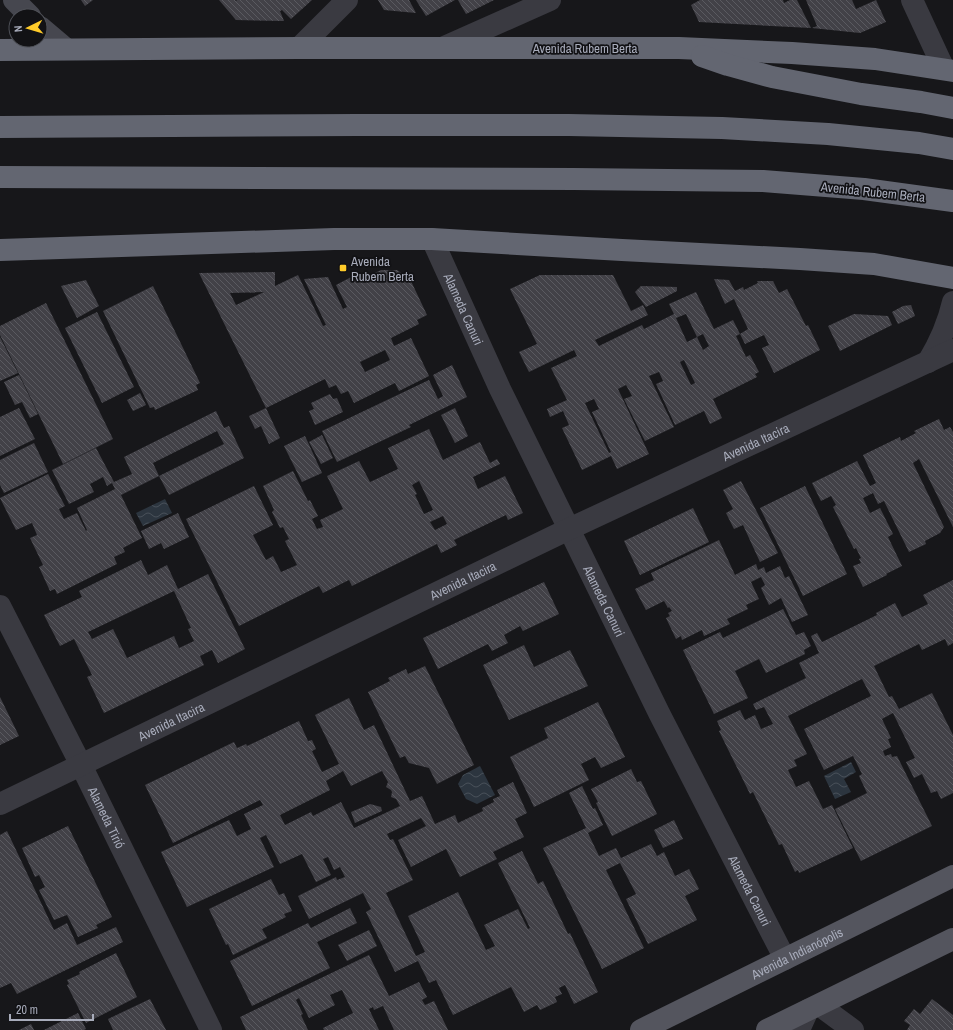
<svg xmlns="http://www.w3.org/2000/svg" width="953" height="1030" font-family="'Archivo Narrow',sans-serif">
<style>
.water{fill:url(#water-waves)}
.building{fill:url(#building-back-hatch);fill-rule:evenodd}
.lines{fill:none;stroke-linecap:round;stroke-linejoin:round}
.street{stroke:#3a3a41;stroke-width:22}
.secondary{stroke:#46474f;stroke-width:22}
.primary{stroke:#54555e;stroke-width:22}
.highway{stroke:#636671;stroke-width:22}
.poi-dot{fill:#ffcb2a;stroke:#121215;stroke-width:1.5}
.labels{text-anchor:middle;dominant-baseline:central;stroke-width:3.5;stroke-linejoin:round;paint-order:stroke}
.street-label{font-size:13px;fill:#a8acbb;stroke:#121215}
.poi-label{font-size:13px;fill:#a8acbb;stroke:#121215;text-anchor:start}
</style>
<defs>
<pattern id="water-waves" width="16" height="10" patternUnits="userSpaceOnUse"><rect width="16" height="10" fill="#2c353f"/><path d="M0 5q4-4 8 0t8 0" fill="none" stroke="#485059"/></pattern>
<pattern id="building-back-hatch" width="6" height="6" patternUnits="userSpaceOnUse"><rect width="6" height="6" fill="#424147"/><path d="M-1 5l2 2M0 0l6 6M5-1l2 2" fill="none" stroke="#5a5a60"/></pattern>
</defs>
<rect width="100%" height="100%" fill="#17171a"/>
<g class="water">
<polygon points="165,499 172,513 143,526 136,513"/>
<polygon points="851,762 856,772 844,779 851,792 835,799 824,776"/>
<polygon points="480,766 495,795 477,804 466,799 458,784 463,775"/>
</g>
<g class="building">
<polygon points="81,0 93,0 85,6"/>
<polygon points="219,0 235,0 236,1 237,0 312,0 291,19 282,10 280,11 284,21 283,21 236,20"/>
<polygon points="378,0 409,0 416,13 384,10"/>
<polygon points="416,0 455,0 426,16"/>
<polygon points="458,0 494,0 466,14"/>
<polygon points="700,0 783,0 784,3 790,0 797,0 811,28 699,22 691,5"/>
<polygon points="806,0 852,0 856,9 876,0 886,22 860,33 812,28 817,26"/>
<path d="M 381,270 L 397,270 L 410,279 L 427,315 L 417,320 L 419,324 L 391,338 L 394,346 L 411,338 L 429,376 L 399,391 L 395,383 L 354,403 L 348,391 L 341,394 L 336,385 L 329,388 L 325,379 L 266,408 L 280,438 L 269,444 L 261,426 L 255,429 L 249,416 L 266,408 L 199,273 L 275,272 L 275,286 L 298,275 L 323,326 L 326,325 L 304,279 L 328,277 L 343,309 L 347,307 L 336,285 L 355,275 L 358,281 ZM 264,292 L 236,305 L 230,293 ZM 385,350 L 390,360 L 365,372 L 360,362 Z"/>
<path d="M 540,275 L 613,275 L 631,311 L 643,305 L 648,315 L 595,340 L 599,346 L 642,325 L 644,329 L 674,314 L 669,304 L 696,292 L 714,329 L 733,320 L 740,334 L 736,336 L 746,357 L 750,355 L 759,372 L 755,374 L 757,377 L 713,399 L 722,418 L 710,424 L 704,411 L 675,425 L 656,384 L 663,381 L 659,372 L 649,376 L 674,427 L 645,441 L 624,399 L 632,396 L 626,385 L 618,389 L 649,454 L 617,469 L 611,456 L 582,470 L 562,428 L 569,425 L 563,411 L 550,417 L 547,409 L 567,400 L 551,368 L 577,356 L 574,350 L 529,372 L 519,352 L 537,344 L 510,289 ZM 686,314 L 697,337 L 703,334 L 709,346 L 703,350 L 697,337 L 687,342 L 676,318 ZM 684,360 L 695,383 L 691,385 L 680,362 ZM 594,399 L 599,409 L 592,412 L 611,452 L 609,453 L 585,403 Z"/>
<polygon points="714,279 729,280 735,291 743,287 744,290 758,283 757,281 773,281 779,293 787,289 806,326 808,325 820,350 774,373 762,348 769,345 764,335 745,344 740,334 748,329 734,299 725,304"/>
<polygon points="86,280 99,306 77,318 61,286"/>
<polygon points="153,286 200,383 196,385 198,390 155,410 154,407 150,408 103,311"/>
<polygon points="641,286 677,287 677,291 646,307 635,292"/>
<polygon points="46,303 113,439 63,464 0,335 0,326"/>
<polygon points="911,305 915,316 898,324 892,312 903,306"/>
<polygon points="97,312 134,387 102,403 65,328"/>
<polygon points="854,314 888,316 892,325 840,351 828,326"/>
<polygon points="0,337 18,373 0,381"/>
<polygon points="452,365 467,397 409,425 411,427 337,462 322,431 429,380 438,399 443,396 433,375"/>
<polygon points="19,375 38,414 30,418 22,402 15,405 4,382"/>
<polygon points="140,393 146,405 133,411 127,400"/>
<polygon points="330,394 333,399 337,398 343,412 315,425 309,411 314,409 311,403"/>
<polygon points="19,408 35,439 0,456 0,417"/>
<polygon points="455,408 468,436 455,443 441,415"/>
<polygon points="216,411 224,428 229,426 244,458 169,495 159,476 224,444 217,431 153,463 159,476 121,495 142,538 123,548 125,552 114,557 117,564 57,594 55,589 50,591 39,567 43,565 30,538 37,535 32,523 16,530 0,498 48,474 65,506 59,509 64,519 77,513 86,531 87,530 77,508 115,489 112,483 107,486 103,477 90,484 94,492 69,504 52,470 96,448 114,482 132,474 124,457"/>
<polygon points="939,419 944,430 950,427 953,432 953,527 919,459 913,463 944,527 940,533 925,541 926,544 909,552 884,501 878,504 873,493 863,498 870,513 880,508 893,534 888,537 902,566 886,574 887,575 863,587 853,566 861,563 859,559 861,558 856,548 854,549 833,507 836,505 831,496 821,501 812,483 857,461 870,486 876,483 863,455 900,437 901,441 916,433 914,431"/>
<path d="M 429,429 L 443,460 L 480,442 L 490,463 L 497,459 L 500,464 L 473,477 L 478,489 L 505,476 L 523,513 L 508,520 L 506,515 L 454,540 L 457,545 L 441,553 L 437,544 L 352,586 L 349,580 L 323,593 L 319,586 L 239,626 L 186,519 L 254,486 L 273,525 L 253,535 L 266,560 L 273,556 L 281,572 L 297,565 L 285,541 L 289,539 L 283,527 L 280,528 L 272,512 L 274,510 L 263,486 L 293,471 L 308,501 L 310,500 L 318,516 L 312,519 L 317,529 L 323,527 L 320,520 L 343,509 L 327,476 L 359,461 L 370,482 L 398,469 L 388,448 ZM 419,481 L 433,510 L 424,514 L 415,495 L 417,494 L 412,485 ZM 443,516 L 447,524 L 435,530 L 430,522 Z"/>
<polygon points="322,435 333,458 321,464 309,442"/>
<polygon points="305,436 322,473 302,482 284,446"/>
<polygon points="34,443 48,472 4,493 0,485 0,460"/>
<polygon points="741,481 778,553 760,562 743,525 734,529 726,513 733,509 723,490"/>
<polygon points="805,486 847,574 803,596 760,508"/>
<polygon points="693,508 709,542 640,575 624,541"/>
<polygon points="178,513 189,537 164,549 161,543 149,549 141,531"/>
<polygon points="719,540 735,575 756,564 758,570 764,567 766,573 780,566 785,578 789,576 808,615 792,622 781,598 769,605 761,588 765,585 761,577 751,582 759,599 746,605 748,609 727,619 730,624 704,636 702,630 682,640 681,636 676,639 666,618 670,616 668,613 672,611 669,607 668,608 664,601 646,610 635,589 654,580 651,573"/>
<path d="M 141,560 L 148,575 L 167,565 L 178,589 L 208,574 L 245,649 L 218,663 L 212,650 L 200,656 L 204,665 L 104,713 L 87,677 L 92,675 L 74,639 L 60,646 L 44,615 L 82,597 L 79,591 ZM 174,591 L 191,628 L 188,629 L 194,641 L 179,648 L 174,636 L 127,658 L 113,629 L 92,639 L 88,632 Z"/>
<polygon points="953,580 953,643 948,646 945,639 922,650 919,644 874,666 889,697 892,696 899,709 932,693 953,735 953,793 941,799 937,791 931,793 922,774 914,778 906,762 915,758 893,713 882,719 891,738 888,739 891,747 883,751 885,756 891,754 892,757 897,756 932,826 861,861 835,809 867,793 859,776 862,774 853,756 824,770 804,729 871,696 862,679 788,716 807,754 794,760 797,766 788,770 796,787 809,781 823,809 832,805 853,848 799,873 798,870 795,872 782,844 779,845 753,792 750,794 719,731 721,730 717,721 740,710 745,720 755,715 761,729 773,724 764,707 756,710 753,704 806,678 799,663 819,653 811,636 817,633 822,642 877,615 876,613 895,603 902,617 928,604 923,595"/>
<polygon points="544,582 559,614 523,631 520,626 504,635 508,643 492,651 488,644 438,669 423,638"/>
<polygon points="783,609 796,635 804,632 811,646 804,650 805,654 766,673 759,659 735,671 748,698 714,714 683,650 720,632 723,638"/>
<polygon points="524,645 534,667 570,650 588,686 509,720 483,665"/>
<polygon points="425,666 474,765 437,784 429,768 409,763 405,756 400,758 368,692 390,681 388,678 406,669 408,674"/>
<polygon points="0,697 19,736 0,745"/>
<path d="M 349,698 L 364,730 L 374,725 L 410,801 L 422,796 L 435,824 L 455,815 L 458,823 L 483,811 L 482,808 L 494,802 L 493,799 L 500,796 L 497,790 L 513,782 L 527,813 L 515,819 L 524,837 L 493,852 L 497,859 L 460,877 L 446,849 L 411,867 L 398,840 L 426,826 L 421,818 L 387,834 L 390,840 L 393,839 L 413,880 L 386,893 L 416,956 L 425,952 L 408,916 L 458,892 L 486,950 L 495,946 L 484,925 L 518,909 L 528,929 L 530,928 L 498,863 L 522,851 L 538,884 L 543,881 L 568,934 L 570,933 L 598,992 L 574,1004 L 565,985 L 559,988 L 562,994 L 555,997 L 557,1002 L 540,1010 L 537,1005 L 524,1012 L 511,987 L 453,1015 L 436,980 L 429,983 L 418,961 L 395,972 L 366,912 L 371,909 L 363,893 L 309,919 L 298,896 L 336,877 L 337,880 L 345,877 L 340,867 L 334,870 L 328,857 L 323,859 L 331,875 L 316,882 L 302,854 L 280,864 L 266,835 L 260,838 L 274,867 L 187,907 L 161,852 L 229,820 L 237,836 L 251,829 L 244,814 L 263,805 L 260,800 L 173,843 L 145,785 L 234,742 L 237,748 L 246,744 L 247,746 L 299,721 L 308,741 L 312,740 L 316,749 L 312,751 L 322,772 L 326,770 L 339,764 L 315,715 ZM 343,771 L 351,786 L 382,771 L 388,782 L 386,787 L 391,790 L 392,792 L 391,797 L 396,799 L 400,806 L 354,828 L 341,802 L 313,816 L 311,812 L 285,825 L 280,815 L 330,790 L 326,781 Z"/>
<polygon points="598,702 625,757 601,768 595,757 581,764 589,780 534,807 510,757 548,738 544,728"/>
<polygon points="631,769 637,782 641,781 657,814 612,836 596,803 598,802 591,789"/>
<polygon points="582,786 593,809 595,808 603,825 588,833 599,856 616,848 621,858 651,844 657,856 664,852 675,876 689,869 699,889 685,896 697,920 648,944 626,899 636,894 620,863 606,870 644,948 602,969 543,848 586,828 569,793"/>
<polygon points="370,804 381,807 382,811 355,823 351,812"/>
<polygon points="674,820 683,839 663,848 654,830"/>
<polygon points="68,826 112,917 96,925 98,928 78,937 67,915 54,920 39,890 45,887 39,875 35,877 22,848"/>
<polygon points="7,831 54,930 67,923 77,945 116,927 123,942 17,994 11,983 0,988 0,835"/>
<polygon points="271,879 279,895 284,893 292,911 284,914 286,917 262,929 267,938 233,955 228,944 226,945 209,909"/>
<polygon points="350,908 357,923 317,942 330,968 252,1006 230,961 308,923 311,928"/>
<polygon points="369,930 377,946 347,961 338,945"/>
<polygon points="116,953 137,997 86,1023 67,985 69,984 67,980 80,974 79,972"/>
<polygon points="369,955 389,996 419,982 427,997 422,1000 425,1005 434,1001 448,1030 394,1030 383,1006 374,1010 373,1007 369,1009 379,1030 324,1030 323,1028 353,1013 342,990 330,995 335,1005 309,1018 299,998 296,1000 303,1014 301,1015 308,1030 246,1030 240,1017"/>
<polygon points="150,999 166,1030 113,1030 108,1019"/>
<polygon points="932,999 953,1015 953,1030 907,1030 910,1025 904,1021 914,1009 920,1014"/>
<polygon points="78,1013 86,1029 84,1030 44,1030"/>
<polygon points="31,1024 34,1030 19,1030"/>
</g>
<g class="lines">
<g class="street">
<polyline points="912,0 944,69"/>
<polyline points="299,48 347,0"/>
<polyline points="442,48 550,0"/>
<path id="s1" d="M 432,239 L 500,389 L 569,529 L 659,713 L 785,959"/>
<path d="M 928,362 C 940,342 948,324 953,302"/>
<path id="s2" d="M 0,606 L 81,765 L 211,1030"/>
<path id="s3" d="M 0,804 L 569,529 L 953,350"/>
<polyline points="819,1005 853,1030"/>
<polyline points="799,1030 808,1010"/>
</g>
<g class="secondary">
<polyline points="14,0 30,16"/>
<polyline points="40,27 66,49"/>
</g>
<g class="primary">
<path id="s4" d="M 641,1030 L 953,876"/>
<polyline points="767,1030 953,939"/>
</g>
<g class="highway">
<polyline points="0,50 299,48 679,48 792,53 875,59 953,71"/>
<polyline points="702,56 728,65 772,77 861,94 921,102 953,108"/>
<polyline points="0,127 357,125 569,125 722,128 828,134 919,143 953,149"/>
<polyline points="0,177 574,179 763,181 864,189 953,201"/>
<polyline points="0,250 334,239 432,239 622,250 800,259 874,264 953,278"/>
</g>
</g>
<rect class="poi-dot" x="339" y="264" width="8" height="8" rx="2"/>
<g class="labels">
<g class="street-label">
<text x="585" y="48">Avenida Rubem Berta</text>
<text transform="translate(873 192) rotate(6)">Avenida Rubem Berta</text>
<text stroke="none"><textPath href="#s1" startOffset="77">Alameda Canuri</textPath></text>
<text stroke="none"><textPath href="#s3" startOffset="838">Avenida Itacira</textPath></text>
<text stroke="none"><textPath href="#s3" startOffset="514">Avenida Itacira</textPath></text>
<text stroke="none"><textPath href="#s1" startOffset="401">Alameda Canuri</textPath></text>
<text stroke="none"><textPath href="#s3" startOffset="190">Avenida Itacira</textPath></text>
<text stroke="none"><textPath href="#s2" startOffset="237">Alameda Tirió</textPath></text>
<text stroke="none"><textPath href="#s1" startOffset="725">Alameda Canuri</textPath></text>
<text stroke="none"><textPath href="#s4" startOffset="174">Avenida Indianópolis</textPath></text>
</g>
<g class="poi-label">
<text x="351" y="261">Avenida<tspan x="351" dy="15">Rubem Berta</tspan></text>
</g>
</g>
<g transform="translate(28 28) rotate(265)"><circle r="19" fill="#121215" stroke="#4e5057"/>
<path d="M0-3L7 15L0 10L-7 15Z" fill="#ffcb2a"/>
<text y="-6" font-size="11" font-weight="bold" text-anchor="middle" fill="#a8acbb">N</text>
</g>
<path d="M10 1014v6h83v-6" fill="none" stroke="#a8acbb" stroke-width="2"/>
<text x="16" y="1014" font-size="12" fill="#a8acbb" stroke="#121215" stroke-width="3" paint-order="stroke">20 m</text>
</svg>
